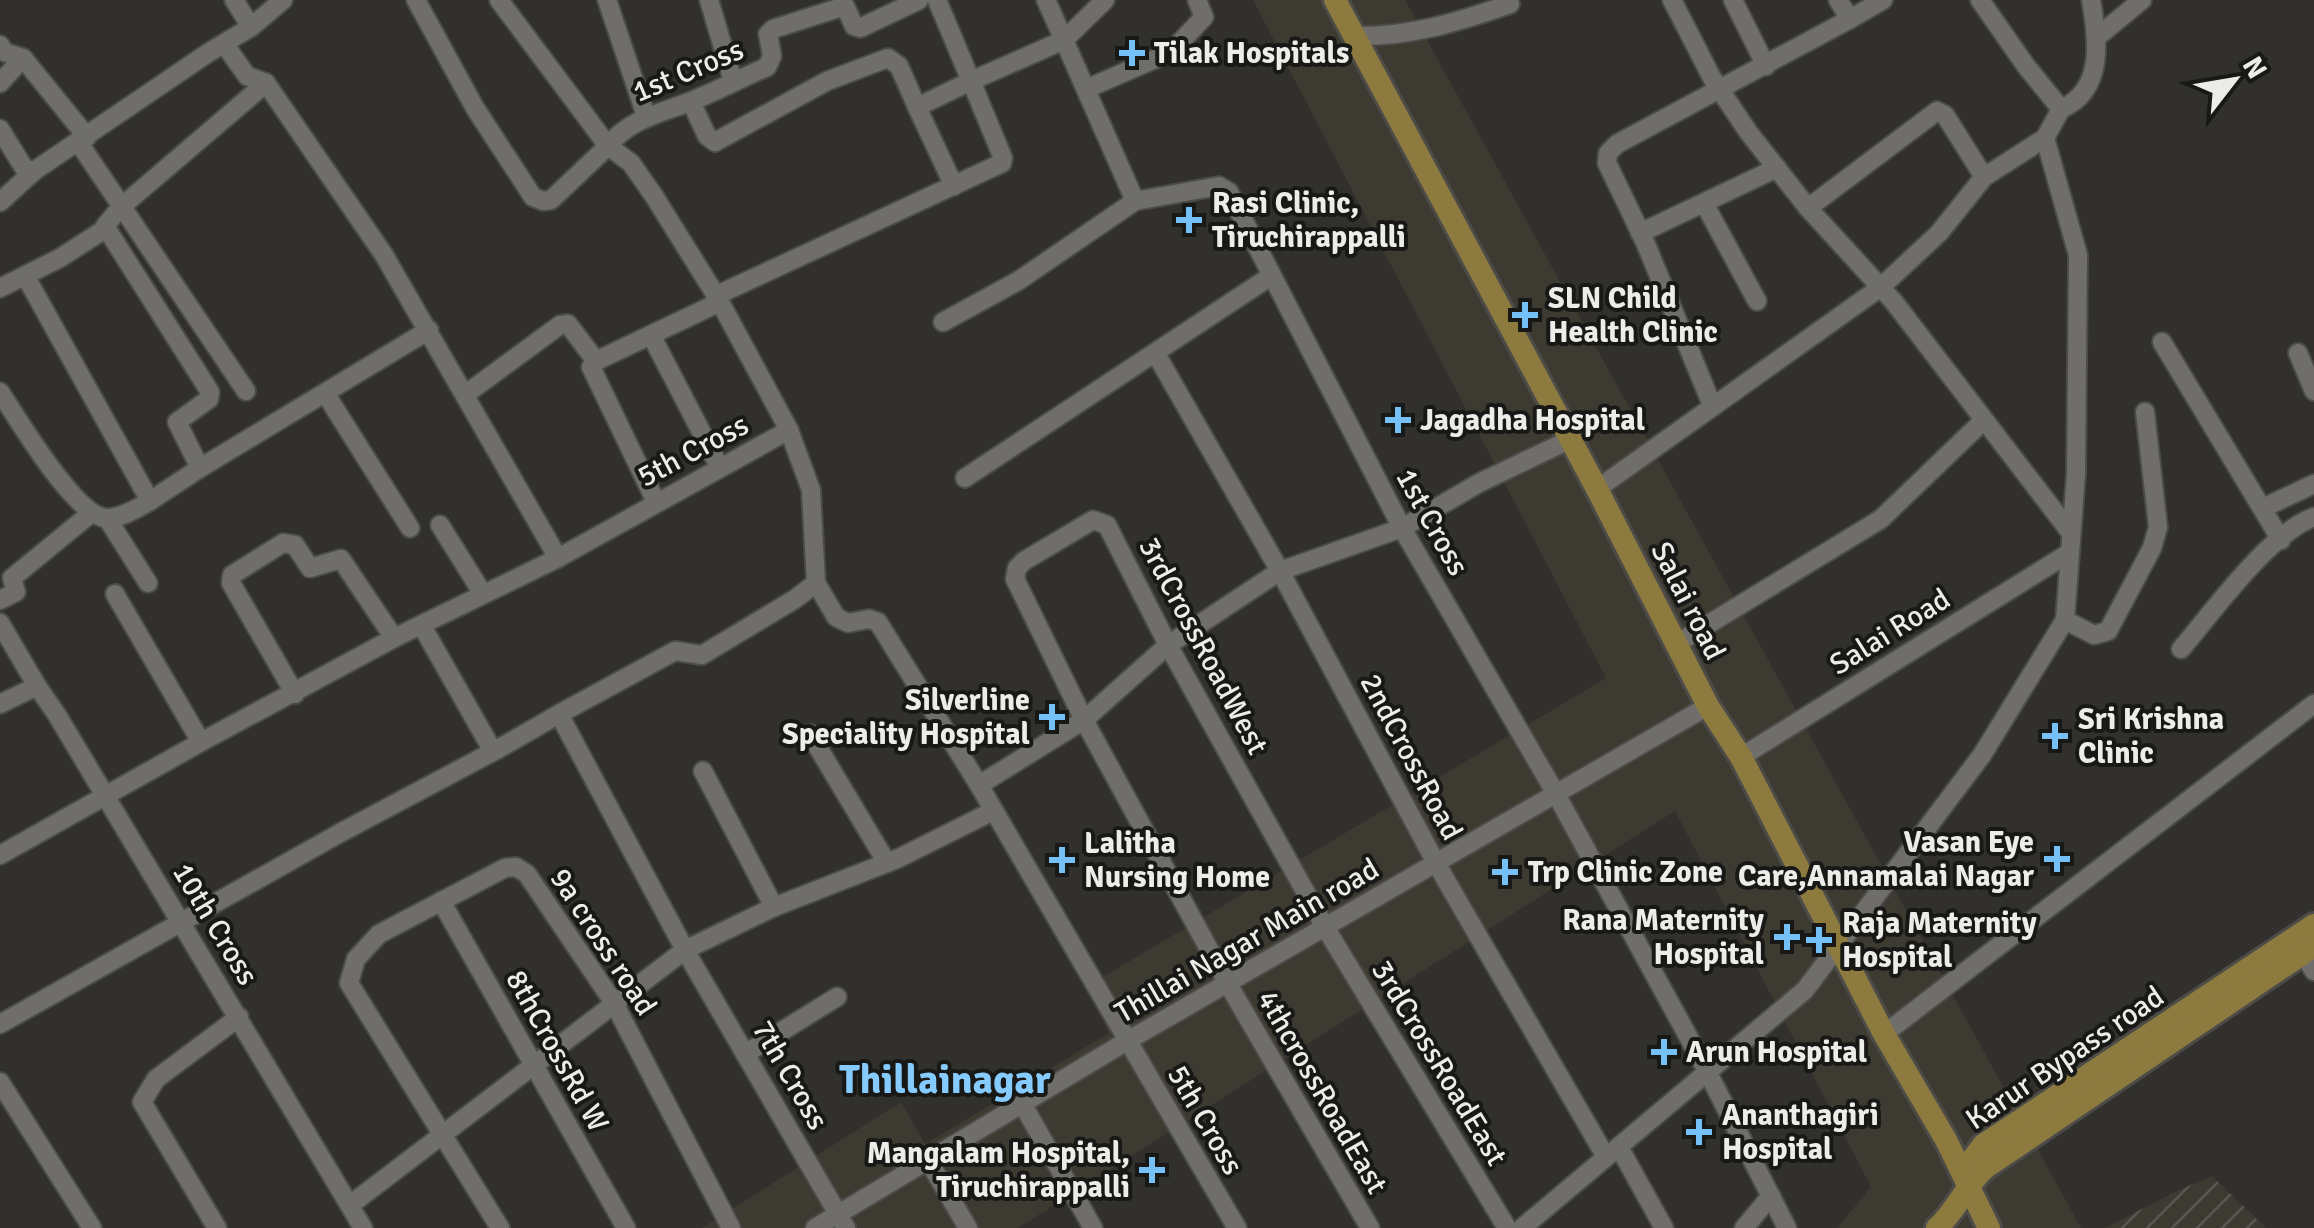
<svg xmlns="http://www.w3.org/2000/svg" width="2314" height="1228" font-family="Signika,sans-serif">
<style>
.built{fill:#3d3a31}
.industrial{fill:url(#industrial-furrows)}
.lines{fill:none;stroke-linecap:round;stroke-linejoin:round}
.minor-casing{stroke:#4c4b48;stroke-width:22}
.major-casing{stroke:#4c4b48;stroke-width:28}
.minor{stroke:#6f6e6a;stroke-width:18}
.major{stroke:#8c7a3f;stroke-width:22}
.poi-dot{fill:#75c0f6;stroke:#181816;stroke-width:4}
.labels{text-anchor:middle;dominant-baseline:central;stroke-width:8;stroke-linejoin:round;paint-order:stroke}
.poi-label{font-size:30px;font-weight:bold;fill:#ececea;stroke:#181816;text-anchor:start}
.street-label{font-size:30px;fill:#ececea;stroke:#181816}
.district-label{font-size:40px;font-weight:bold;fill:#85cbfd;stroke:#181816}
</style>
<defs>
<pattern id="industrial-furrows" width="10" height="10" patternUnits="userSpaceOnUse" patternTransform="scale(2.5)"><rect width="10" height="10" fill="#3d3a31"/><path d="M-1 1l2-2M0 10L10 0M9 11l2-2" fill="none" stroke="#59574f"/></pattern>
</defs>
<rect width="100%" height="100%" fill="#31302d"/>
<polygon class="built" points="1253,0 1405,0 2081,1228 1837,1228 1871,1187 1675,811 1018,1228 702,1228 901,1102 925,1144 1109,1033 1086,987 1606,678"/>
<polygon class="industrial" points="2212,1176 2266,1228 2105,1228 2177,1191"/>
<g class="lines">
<g class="minor-casing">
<g id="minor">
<polyline points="234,0 251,27"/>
<polyline points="416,0 475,108 533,197 543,201 551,200 608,146 631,163 654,196 720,302 789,430 811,490 816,583 836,617 848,623 869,619 878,622 979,785 1237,1228"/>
<path d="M 499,0 L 608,146 C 630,119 658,114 689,102 C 715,92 741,78 767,67 L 772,56 L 768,34 L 773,29 L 845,6 L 854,26 L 860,28 L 919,0"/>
<polyline points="607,0 646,116"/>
<polyline points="709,0 733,81"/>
<polyline points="937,0 971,81 1064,40 1135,201 1219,186 1229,192 1402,528 1556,794 1707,1071 1787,1228"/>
<polyline points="1046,0 1064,40 1105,0"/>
<polyline points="1672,0 1712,78 1749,133 1808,208 1894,302 2071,533"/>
<polyline points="1733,0 1766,66"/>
<polyline points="1838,0 1850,19 1883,0"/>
<path d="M 1354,36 C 1410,37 1458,22 1510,4"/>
<polyline points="2097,37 2142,0"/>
<polyline points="0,45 4,52 23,58 87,137"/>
<polyline points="225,45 247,76 266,83 384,255 558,558"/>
<polyline points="0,83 23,58"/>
<polyline points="266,83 121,207 105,226 210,392 209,399 177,422 200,468 429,330"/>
<polyline points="1086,89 1171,52 1204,17 1197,0"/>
<polyline points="691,102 707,136 715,142 827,81 888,58 899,66 917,107"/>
<path d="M 2061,109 C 2105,90 2098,39 2091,0"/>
<polyline points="0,129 24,168 34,171 208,53 251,27 283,0"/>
<polyline points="79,143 246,391"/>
<polyline points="0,202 34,171"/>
<polyline points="1704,203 1757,301"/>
<polyline points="1808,208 1937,111 1945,115 1984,177"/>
<polyline points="1640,233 1777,168"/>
<polyline points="0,288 60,258 105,229"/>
<path d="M 715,296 C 811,252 907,208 1002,163 L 1003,158 L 971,81 L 917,107 L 954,186"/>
<polyline points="943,322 1018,281 1135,201"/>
<polyline points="651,335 720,468"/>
<polyline points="2162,342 2281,540"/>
<polyline points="2298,353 2314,391"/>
<polyline points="1156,354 1280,571 1436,863 1606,1157"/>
<path d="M 0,392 C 18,419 75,516 106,518 C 120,519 138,508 150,501 L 26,277"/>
<polyline points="325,393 410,528"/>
<polyline points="466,394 560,325 568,324 596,361"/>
<polyline points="1712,405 1645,242 1607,163 1608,153 1617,144 1850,19"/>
<polyline points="965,478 1271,276"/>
<polyline points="1597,489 1881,287 1939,233 1984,177 2045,138 2061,109 2026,66 1980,0"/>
<polyline points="150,501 200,468"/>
<polyline points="656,502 591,367 596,361 720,302"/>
<polyline points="2263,508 2314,484"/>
<polyline points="107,518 148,583"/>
<polyline points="440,525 483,594"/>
<polyline points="115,594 201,742"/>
<polyline points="0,600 16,592 12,578 90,514"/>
<polyline points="2065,620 2094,635 2108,631 2152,548 2158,527 2145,412"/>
<polyline points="0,623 37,686"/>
<polyline points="422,626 490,746 498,749 559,714 685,950 846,1228"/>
<polyline points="1676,644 1881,519 1983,421"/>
<path d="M 2181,649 C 2212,613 2269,533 2314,517"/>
<polyline points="295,694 231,583 232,575 283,543 295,545 310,568 341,559 394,638"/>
<polyline points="0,704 37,686 57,715 363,1228"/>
<polyline points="559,714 675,651 702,655 795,599 816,583"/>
<polyline points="810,734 887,863"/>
<polyline points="1741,757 2069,553"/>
<polyline points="703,771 774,907"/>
<polyline points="979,785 1084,720 1168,645 1280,571 1402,528 1479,483 1569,440"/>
<polyline points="0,855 201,742 394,638 558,558 789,430"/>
<polyline points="441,901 626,1228"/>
<polyline points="2303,953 2314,971"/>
<polyline points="0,1024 340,833 498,749"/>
<polyline points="1884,1034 2314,704"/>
<polyline points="745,1054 837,997"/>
<polyline points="0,1082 92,1228"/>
<polyline points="1023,1105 1093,1228"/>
<polyline points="1619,1147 1664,1228"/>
<polyline points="928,1160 968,1228"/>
<polyline points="350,1205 685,950 774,907 899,858 993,811"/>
<polyline points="217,1228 142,1102 156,1079 239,1017"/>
<polyline points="500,1228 349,983 356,959 379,934 505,868 516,867 527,874 614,1003 731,1228"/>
<polyline points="815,1228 1127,1041 1708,706"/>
<polyline points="1370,1228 1228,984 1084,720 1015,579 1017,568 1024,561 1093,520 1107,525 1168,645 1325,927 1507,1228"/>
<polyline points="1522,1228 1805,990 1982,755 2065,620 2076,474 2078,255 2045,138"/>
<polyline points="1744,1228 1771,1196"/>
</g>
</g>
<g class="major-casing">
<g id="major">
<polyline points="1335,0 1597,489 1708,706 1741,757 1884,1034 1946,1140 1989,1228"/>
<polyline points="1968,1181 1968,1165 1983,1145 2314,925"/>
<path d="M 1937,1228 C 1957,1210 1965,1186 1985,1168 L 2314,946"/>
</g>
</g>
<use href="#minor" class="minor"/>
<use href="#major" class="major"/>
</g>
<g class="poi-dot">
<path d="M1127 38h10v10h10v10h-10v10h-10v-10h-10v-10h10z"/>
<path d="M1184 205h10v10h10v10h-10v10h-10v-10h-10v-10h10z"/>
<path d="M1520 300h10v10h10v10h-10v10h-10v-10h-10v-10h10z"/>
<path d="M1393 405h10v10h10v10h-10v10h-10v-10h-10v-10h10z"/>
<path d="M1047 702h10v10h10v10h-10v10h-10v-10h-10v-10h10z"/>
<path d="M2050 721h10v10h10v10h-10v10h-10v-10h-10v-10h10z"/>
<path d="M2052 844h10v10h10v10h-10v10h-10v-10h-10v-10h10z"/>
<path d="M1057 845h10v10h10v10h-10v10h-10v-10h-10v-10h10z"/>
<path d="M1500 857h10v10h10v10h-10v10h-10v-10h-10v-10h10z"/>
<path d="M1782 922h10v10h10v10h-10v10h-10v-10h-10v-10h10z"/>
<path d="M1814 925h10v10h10v10h-10v10h-10v-10h-10v-10h10z"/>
<path d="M1659 1037h10v10h10v10h-10v10h-10v-10h-10v-10h10z"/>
<path d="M1694 1117h10v10h10v10h-10v10h-10v-10h-10v-10h10z"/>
<path d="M1147 1155h10v10h10v10h-10v10h-10v-10h-10v-10h10z"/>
</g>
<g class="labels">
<g class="poi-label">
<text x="1154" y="53">Tilak Hospitals</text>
<text x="1212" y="203">Rasi Clinic,<tspan x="1212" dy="34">Tiruchirappalli</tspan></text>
<text x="1548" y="298">SLN Child<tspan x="1548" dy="34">Health Clinic</tspan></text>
<text x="1420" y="420">Jagadha Hospital</text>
<text x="1030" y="700" text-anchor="end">Silverline<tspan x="1030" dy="34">Speciality Hospital</tspan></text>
<text x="2078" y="719">Sri Krishna<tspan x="2078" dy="34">Clinic</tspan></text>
<text x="2034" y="842" text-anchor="end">Vasan Eye<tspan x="2034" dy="34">Care,Annamalai Nagar</tspan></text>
<text x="1084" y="843">Lalitha<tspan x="1084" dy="34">Nursing Home</tspan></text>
<text x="1528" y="872">Trp Clinic Zone</text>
<text x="1764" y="920" text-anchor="end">Rana Maternity<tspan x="1764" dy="34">Hospital</tspan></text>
<text x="1842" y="923">Raja Maternity<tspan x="1842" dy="34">Hospital</tspan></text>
<text x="1686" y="1052">Arun Hospital</text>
<text x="1722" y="1115">Ananthagiri<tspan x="1722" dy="34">Hospital</tspan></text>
<text x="1130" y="1153" text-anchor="end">Mangalam Hospital,<tspan x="1130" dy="34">Tiruchirappalli</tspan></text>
</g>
<g class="street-label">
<text transform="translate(688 71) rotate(-23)">1st Cross</text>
<text transform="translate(693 451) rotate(-28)">5th Cross</text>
<text transform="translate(1432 522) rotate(61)">1st Cross</text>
<text transform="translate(1688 601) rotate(63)">Salai road</text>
<text transform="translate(1890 632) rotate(-32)">Salai Road</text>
<text transform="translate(1203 646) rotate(62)">3rdCrossRoadWest</text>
<text transform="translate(1411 757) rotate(62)">2ndCrossRoad</text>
<text transform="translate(215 924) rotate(59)">10th Cross</text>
<text transform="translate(1247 941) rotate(-30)">Thillai Nagar Main road</text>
<text transform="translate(603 942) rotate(57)">9a cross road</text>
<text transform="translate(557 1051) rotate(61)">8thCrossRd W</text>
<text transform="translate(2065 1058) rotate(-34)">Karur Bypass road</text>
<text transform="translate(1439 1063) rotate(59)">3rdCrossRoadEast</text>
<text transform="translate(790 1075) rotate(60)">7th Cross</text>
<text transform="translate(1322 1092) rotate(60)">4thcrossRoadEast</text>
<text transform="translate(1205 1120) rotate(60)">5th Cross</text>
</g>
<g class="district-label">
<text x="945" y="1080">Thillainagar</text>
</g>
</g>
<g transform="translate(2234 80) rotate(59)" stroke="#181816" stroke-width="8" paint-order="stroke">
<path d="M0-8L18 38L0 25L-18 38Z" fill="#ececea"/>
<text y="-15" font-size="28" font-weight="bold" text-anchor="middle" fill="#ececea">N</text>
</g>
</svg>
